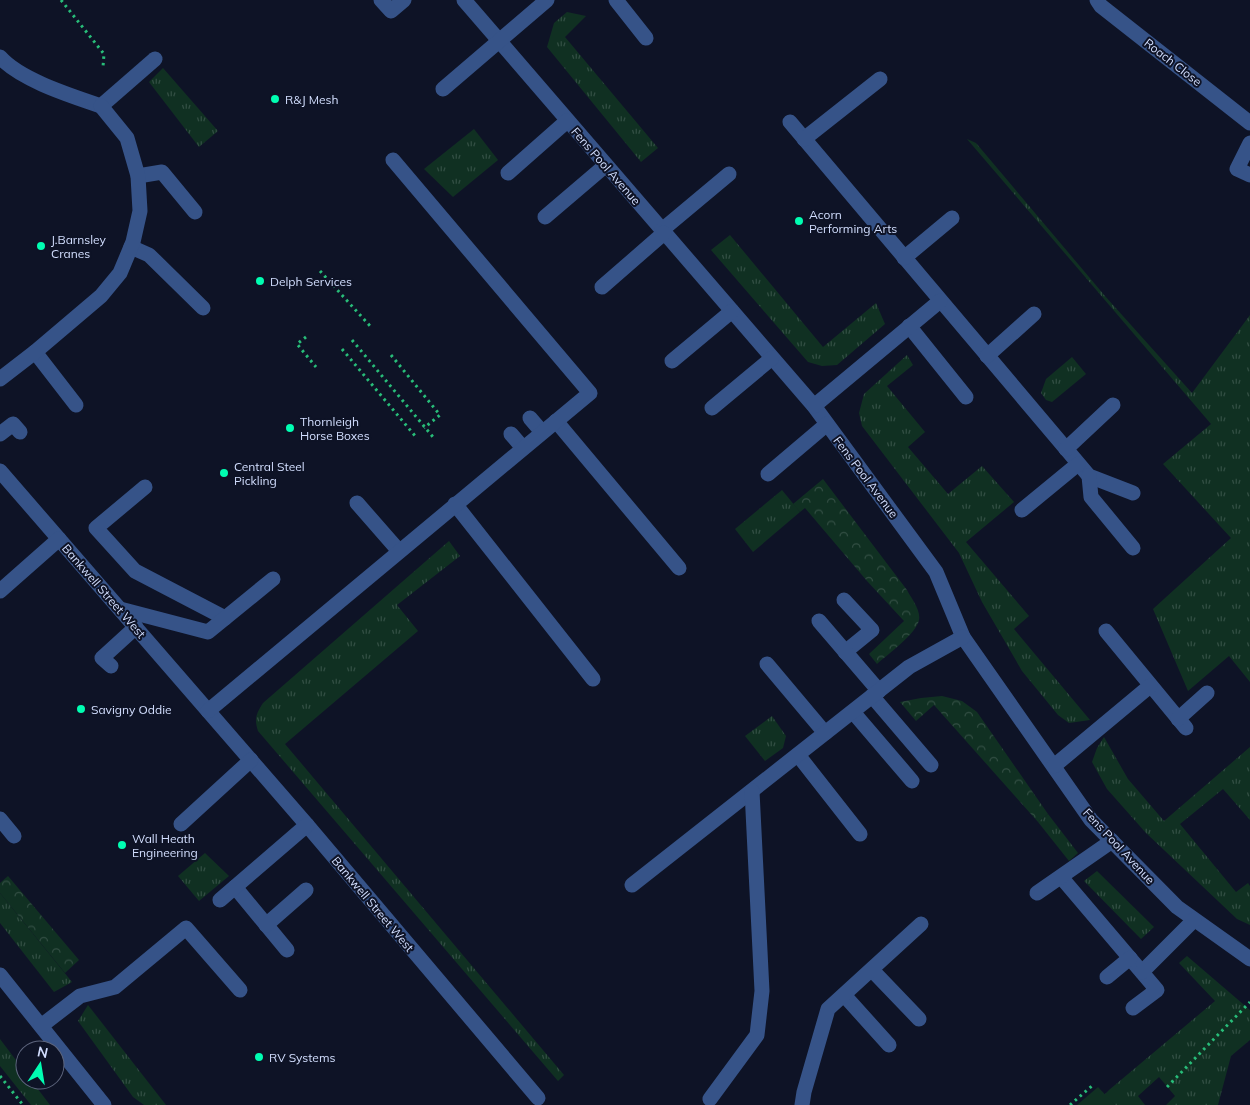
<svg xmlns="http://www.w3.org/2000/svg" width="1250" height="1105" font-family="Mulish,sans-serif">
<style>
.grass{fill:url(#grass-tufts)}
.forest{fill:url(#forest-crowns)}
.garden{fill:#103022}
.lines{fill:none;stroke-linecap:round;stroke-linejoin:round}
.path{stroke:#28bd79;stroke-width:3;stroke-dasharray:2.5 4;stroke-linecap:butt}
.minor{stroke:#365388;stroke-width:15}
.poi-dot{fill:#00feb2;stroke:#0e1326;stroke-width:2}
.labels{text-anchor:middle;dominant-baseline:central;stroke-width:4;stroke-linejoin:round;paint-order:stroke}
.street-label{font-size:12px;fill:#d3dfff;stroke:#0e1326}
.poi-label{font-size:12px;fill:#d3dfff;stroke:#0e1326;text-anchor:start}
</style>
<defs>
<pattern id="grass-tufts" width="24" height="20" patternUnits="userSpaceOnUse" patternTransform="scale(1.25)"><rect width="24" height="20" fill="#103022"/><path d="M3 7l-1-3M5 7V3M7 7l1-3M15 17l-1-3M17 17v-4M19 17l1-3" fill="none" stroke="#324e43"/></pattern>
<pattern id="forest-crowns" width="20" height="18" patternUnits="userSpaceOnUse" patternTransform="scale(1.25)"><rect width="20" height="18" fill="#103022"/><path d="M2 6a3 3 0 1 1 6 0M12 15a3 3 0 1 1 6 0" fill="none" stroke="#324e43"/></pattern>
</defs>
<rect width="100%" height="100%" fill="#0e1326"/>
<g class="grass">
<polygon points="567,12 586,16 565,37 658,148 641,162 547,47 554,23"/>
<polygon points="163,68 218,131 199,147 149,82"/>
<polygon points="474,129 498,160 453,197 424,169"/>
<polygon points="967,139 976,143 1105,296 1192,393 1250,315 1250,682 1229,656 1188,691 1153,609 1231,538 1163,464 1211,424"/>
<polygon points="730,235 823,347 876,303 885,324 837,365 822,366 808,362 711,250"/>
<polygon points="907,355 913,365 887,386 925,432 908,447 948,494 982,466 1014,502 966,542 1029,616 1014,629 1090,720 1069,723 1058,715 1022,671 982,602 959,553 862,426 859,413 864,394"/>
<polygon points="1072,357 1086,374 1052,402 1046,400 1041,393 1046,379"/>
<polygon points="782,490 800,512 753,552 735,529"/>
<path d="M 449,541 L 460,556 L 397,605 L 418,631 L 285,744 L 564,1075 L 558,1081 L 258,731 C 254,719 256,714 263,703 Z"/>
<polygon points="772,716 786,736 783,748 765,761 745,736"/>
<polygon points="1104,737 1128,779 1164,821 1250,747 1250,820 1223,789 1180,824 1236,892 1248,883 1250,886 1250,925 1237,919 1146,833 1107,789 1092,762 1097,748"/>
<polygon points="1048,814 1078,853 1069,861 1038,822"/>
<polygon points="205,853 229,876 199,901 178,876"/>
<polygon points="1097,871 1154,927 1141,939 1084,881"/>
<polygon points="0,893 72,982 54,992 0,923"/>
<polygon points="1187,956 1250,1010 1250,1040 1231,1056 1218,1105 1166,1105 1175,1096 1159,1077 1138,1096 1145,1105 1115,1105 1104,1095 1109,1090 1215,1001 1179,963"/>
<polygon points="88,1005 166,1105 144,1105 133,1097 78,1021"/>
<polygon points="0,1039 25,1072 25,1080 31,1080 50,1105 31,1105 0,1066"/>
</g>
<g class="forest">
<path d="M 823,479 L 907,590 C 911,598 921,610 919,620 C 916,634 888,654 877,664 L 869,654 L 904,621 L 867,581 L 805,508 L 800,512 L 793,504 Z"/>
<polygon points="942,696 962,701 977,712 1048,814 1038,822 934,705 916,721 900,702 921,698"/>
<polygon points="8,876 79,960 65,973 0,893 0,883"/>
</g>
<polygon class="garden" points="1098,1087 1115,1105 1077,1105"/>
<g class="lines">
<g class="path">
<polyline points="61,0 104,54 103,67"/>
<polyline points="320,271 371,327"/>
<polyline points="306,337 297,344 316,367"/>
<polyline points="352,340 433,437"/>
<polyline points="342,349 416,437"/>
<polyline points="391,355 440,415 424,428"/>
<polyline points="0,1076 23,1105"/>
<polyline points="1167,1087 1250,1002"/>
<polyline points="1070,1105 1093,1085"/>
</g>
<g class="minor">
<polyline points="381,0 391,11 404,0"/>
<polyline points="464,0 814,406 936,572 963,637 1091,820 1177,907 1250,959"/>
<polyline points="616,0 646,38"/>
<polyline points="1097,0 1101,6 1250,123"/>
<path d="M 0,57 C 20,80 72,96 101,106"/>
<polyline points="443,89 547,0"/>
<polyline points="101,106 155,59"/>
<polyline points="790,122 1089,476 1133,493"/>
<polyline points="804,139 880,79"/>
<polyline points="1250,143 1237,169 1250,175"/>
<polyline points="508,173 567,121"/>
<polyline points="138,176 162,172 195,212"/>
<polyline points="545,217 606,165"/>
<polyline points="662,230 729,174"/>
<polyline points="131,247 149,255 203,308"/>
<polyline points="904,258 952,218"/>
<polyline points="602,287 664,233"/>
<polyline points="909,326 966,397"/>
<polyline points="35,352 76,405"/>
<polyline points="987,356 1034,314"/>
<polyline points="672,361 732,311"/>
<polyline points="0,379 35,352 101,296 120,273 133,242 140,211 138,176 127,138 101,106"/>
<polyline points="814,406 940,301"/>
<polyline points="712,408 772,358"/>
<polyline points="530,418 542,432"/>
<polyline points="556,421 679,568"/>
<polyline points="0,434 13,424 20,432"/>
<polyline points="511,434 523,448"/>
<polyline points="1066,449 1113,405"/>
<polyline points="0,471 307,825 538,1098"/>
<polyline points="768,474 827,424"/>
<polyline points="1089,476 1091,497 1133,548"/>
<polyline points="145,487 96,528 135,571 225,618"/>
<polyline points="357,503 399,551"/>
<polyline points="455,504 593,679"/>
<polyline points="1022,510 1078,464"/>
<polyline points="0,591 59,539"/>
<polyline points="844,600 872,630 845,652"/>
<polyline points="120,609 208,632 273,579"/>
<polyline points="819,621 879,691"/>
<polyline points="1106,631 1186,728"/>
<polyline points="767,664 825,733"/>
<polyline points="111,666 102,658 136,627"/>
<polyline points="872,696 931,765"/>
<polyline points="208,711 590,393 393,160"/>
<polyline points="853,712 912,781"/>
<polyline points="1178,719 1207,693"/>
<polyline points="798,755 860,834"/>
<polyline points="1054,766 1150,686"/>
<polyline points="0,819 14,836"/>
<polyline points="181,824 251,760"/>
<polyline points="1061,877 1157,990 1133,1008"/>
<polyline points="632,885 909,667 963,637"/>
<polyline points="235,887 287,950"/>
<polyline points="1037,893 1112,841"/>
<polyline points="220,900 307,825"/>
<polyline points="266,925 306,890"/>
<polyline points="872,970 919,1019"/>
<polyline points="1142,972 1194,920"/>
<polyline points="0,975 104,1105"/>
<polyline points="1107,977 1130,958"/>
<polyline points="844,995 889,1045"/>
<polyline points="41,1026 80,996 115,987 186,928 240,990"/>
<polyline points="710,1099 757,1035 762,991 752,791"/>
<polyline points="802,1105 804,1092 828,1009 921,924"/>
</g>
</g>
<g class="poi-dot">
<circle cx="275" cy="99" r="5"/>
<circle cx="799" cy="221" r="5"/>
<circle cx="41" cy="246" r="5"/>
<circle cx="260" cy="281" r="5"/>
<circle cx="290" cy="428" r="5"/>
<circle cx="224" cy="473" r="5"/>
<circle cx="81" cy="709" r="5"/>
<circle cx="122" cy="845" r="5"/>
<circle cx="259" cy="1057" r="5"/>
</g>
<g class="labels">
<g class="street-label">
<text transform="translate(1173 62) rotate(38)">Roach Close</text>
<text transform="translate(606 166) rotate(49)">Fens Pool Avenue</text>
<text transform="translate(866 477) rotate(53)">Fens Pool Avenue</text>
<text transform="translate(104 591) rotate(49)">Bankwell Street West</text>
<text transform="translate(1119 846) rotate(47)">Fens Pool Avenue</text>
<text transform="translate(373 904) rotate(50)">Bankwell Street West</text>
</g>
<g class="poi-label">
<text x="285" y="99">R&amp;J Mesh</text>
<text x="809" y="214">Acorn<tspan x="809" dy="14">Performing Arts</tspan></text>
<text x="51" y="239">J.Barnsley<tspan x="51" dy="14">Cranes</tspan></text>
<text x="270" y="281">Delph Services</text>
<text x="300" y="421">Thornleigh<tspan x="300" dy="14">Horse Boxes</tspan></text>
<text x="234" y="466">Central Steel<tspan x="234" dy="14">Pickling</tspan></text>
<text x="91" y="709">Savigny Oddie</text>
<text x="132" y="838">Wall Heath<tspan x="132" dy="14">Engineering</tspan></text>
<text x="269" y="1057">RV Systems</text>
</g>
</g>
<g transform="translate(40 1065) rotate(12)"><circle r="24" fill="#0e1326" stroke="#5d657d"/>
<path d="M0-4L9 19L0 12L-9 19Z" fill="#00feb2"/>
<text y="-8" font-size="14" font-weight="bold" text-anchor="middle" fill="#d3dfff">N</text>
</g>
</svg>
